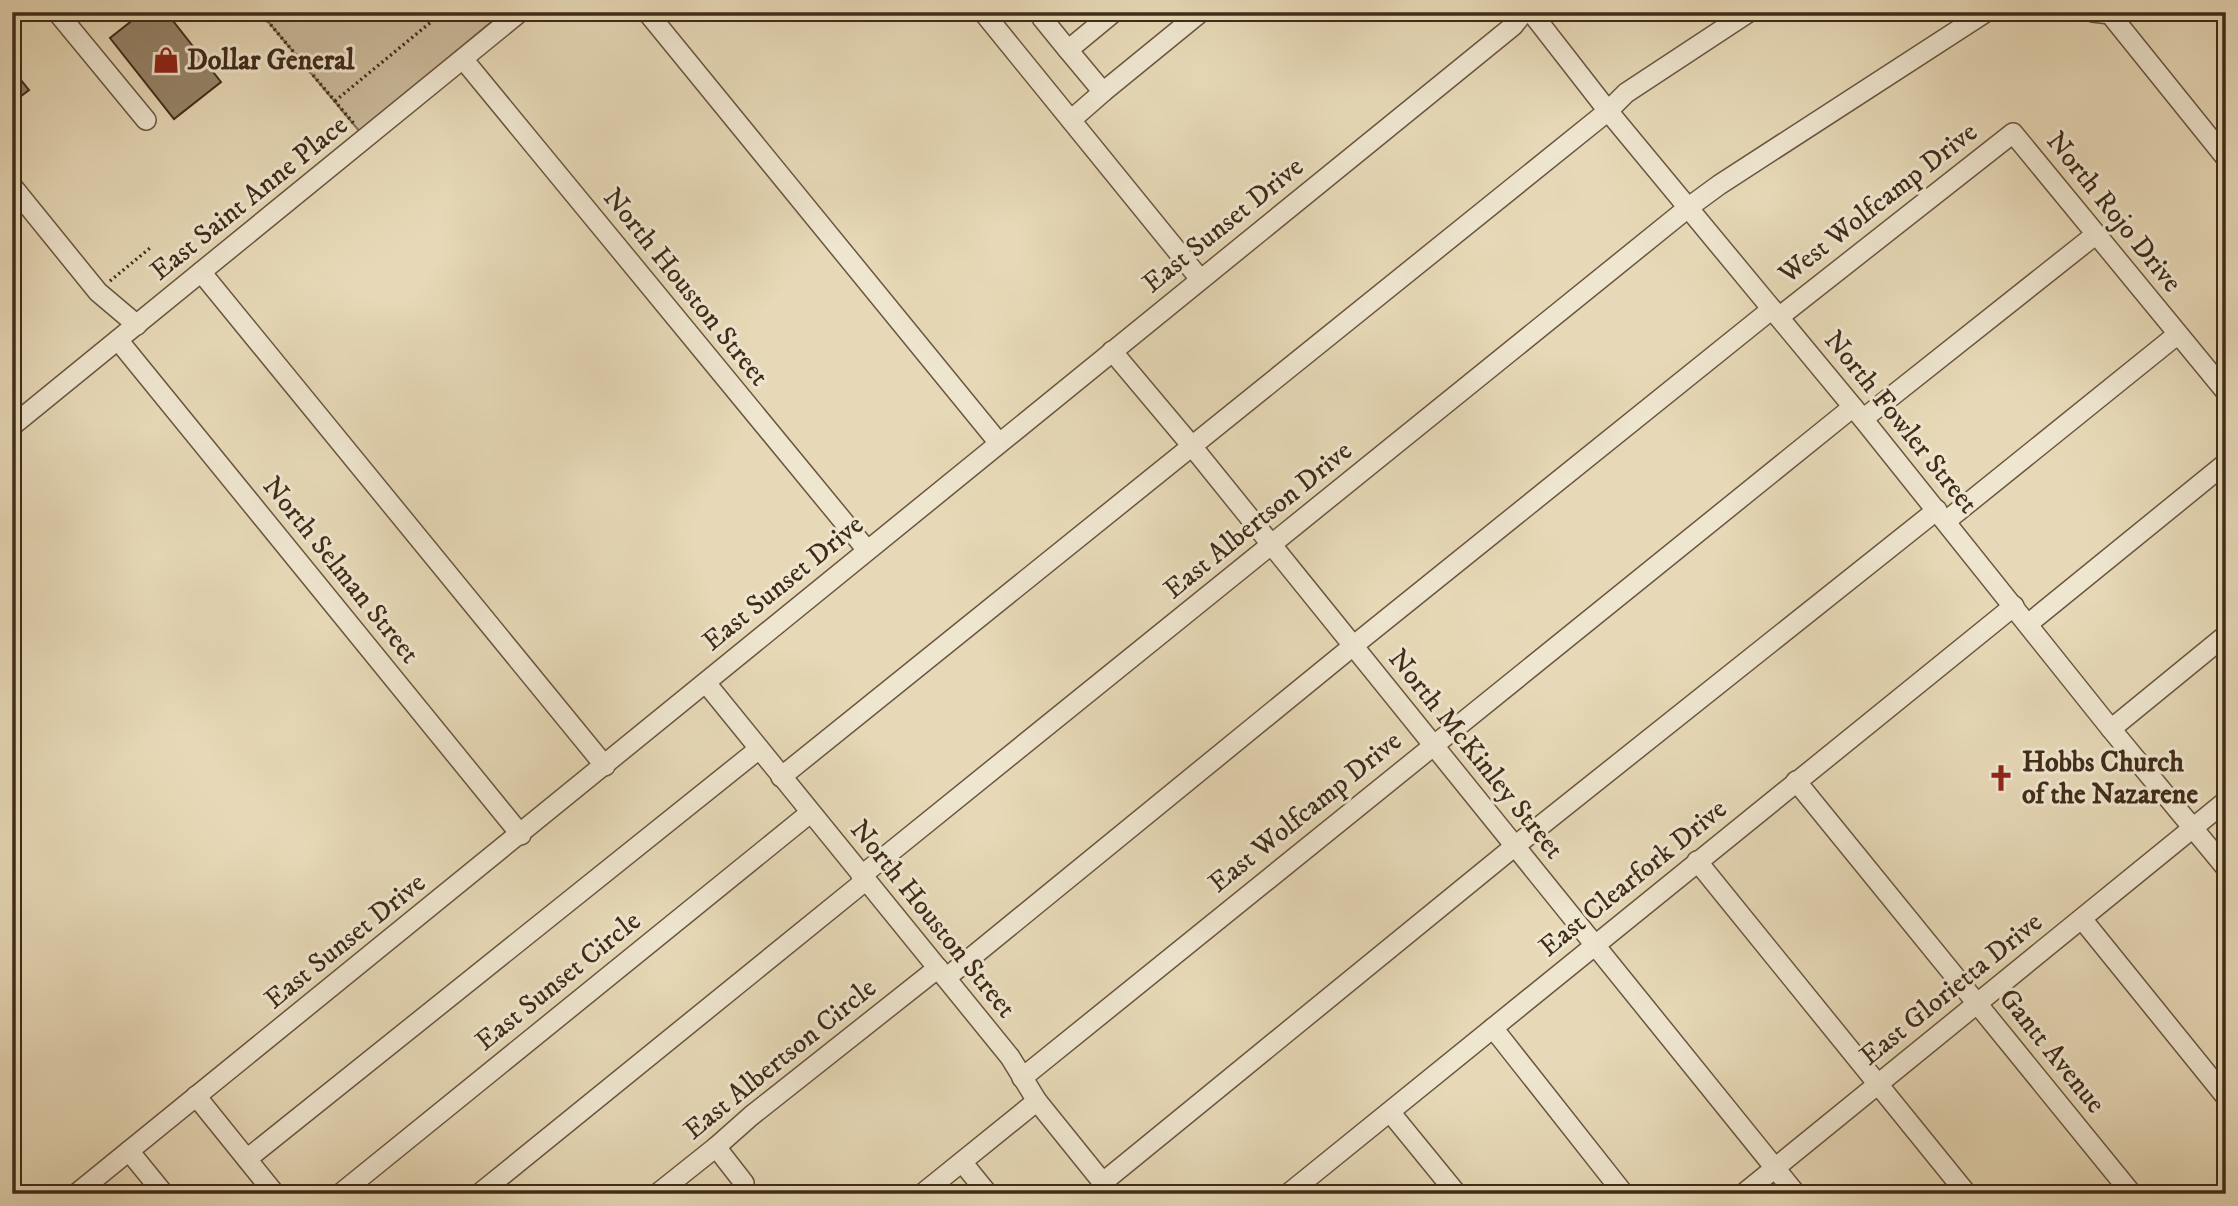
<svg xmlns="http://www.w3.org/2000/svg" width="2238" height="1206" font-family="'IM FELL DW Pica',serif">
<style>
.green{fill:#cbbb9c;stroke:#86735a;stroke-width:2}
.building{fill:#97856b;stroke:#402b19;stroke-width:2}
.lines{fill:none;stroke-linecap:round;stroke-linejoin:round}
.minor-casing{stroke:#6a5640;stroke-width:22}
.path{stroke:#402b19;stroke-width:3.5;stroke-dasharray:2 3.5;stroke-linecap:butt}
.minor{stroke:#efe6d0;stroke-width:19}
.labels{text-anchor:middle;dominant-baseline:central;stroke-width:6;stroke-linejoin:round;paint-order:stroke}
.poi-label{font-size:28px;font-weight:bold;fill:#402b19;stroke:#efe6d0;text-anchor:start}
.street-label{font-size:28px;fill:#402b19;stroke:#efe6d0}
</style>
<rect width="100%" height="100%" fill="#e7d9b7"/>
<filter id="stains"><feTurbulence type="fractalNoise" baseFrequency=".00286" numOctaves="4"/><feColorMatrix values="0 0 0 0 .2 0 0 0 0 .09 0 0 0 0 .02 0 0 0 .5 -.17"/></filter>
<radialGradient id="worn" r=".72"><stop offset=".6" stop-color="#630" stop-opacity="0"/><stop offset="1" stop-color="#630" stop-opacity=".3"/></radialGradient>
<!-- green -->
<polygon class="green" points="260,12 503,12 360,132"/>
<!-- building -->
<g class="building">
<polygon points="143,12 166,12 221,82 174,119 110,38"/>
<polygon points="12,69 29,90 12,103"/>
</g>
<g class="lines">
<defs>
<g id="minor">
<polyline points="57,12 146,120"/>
<polyline points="647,12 999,443"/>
<polyline points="983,12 1200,279"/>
<polyline points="1040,12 1042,18 1068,50"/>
<polyline points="1114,12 1068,50 1103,92 1201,12"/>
<polyline points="1531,12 1608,111 1863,419 2111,729 2226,868"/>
<polyline points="2093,12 2110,14 2226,158"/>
<polyline points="463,59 867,550"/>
<polyline points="1071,120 1103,92"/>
<polyline points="12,186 98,292 137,325"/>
<polyline points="201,272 605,766"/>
<polyline points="1779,317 2013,133 2226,392"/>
<polyline points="118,340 521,835"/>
<polyline points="1112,351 1191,445 1796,1194"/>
<polyline points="1863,419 2095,235"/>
<polyline points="12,426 520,12"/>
<polyline points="1946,521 2178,334"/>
<polyline points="2028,624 2226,463"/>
<polyline points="706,683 1010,1057 1037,1101 1112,1194"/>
<polyline points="2111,729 2226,635"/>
<polyline points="781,777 1608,111 1626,93 1749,12"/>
<polyline points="1796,781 2132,1194"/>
<polyline points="1697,861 1967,1194"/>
<polyline points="861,876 1689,207 1719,185 1986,12"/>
<polyline points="2082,919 2226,1097"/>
<polyline points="946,978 1353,646 1772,309"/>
<polyline points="1493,1028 1624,1194"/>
<polyline points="1022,1078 1853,407"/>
<polyline points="196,1096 275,1194"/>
<polyline points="1390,1112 1457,1194"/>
<polyline points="716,1147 744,1183"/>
<polyline points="129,1151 164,1194"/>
<polyline points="247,1159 759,749"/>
<polyline points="962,1162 988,1194"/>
<polyline points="1102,1183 1515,846 1937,510"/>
<path d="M76 1194C557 807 1033 414 1513 26L1524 12"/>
<polyline points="340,1194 810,813"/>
<polyline points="479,1194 865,881"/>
<polyline points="657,1194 716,1147 751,1116 938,968"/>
<polyline points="922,1194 1037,1101"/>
<polyline points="1288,1194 2014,606"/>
<polyline points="1743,1194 2226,801"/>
</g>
</defs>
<!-- minor casing -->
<use href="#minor" class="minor-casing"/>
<!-- path -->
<g class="path">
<polyline points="260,12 355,125"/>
<polyline points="335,101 443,12"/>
<polyline points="110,281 150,248"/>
</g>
<!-- minor -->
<use href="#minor" class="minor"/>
</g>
<!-- icons -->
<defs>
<symbol id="shop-bare" viewBox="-9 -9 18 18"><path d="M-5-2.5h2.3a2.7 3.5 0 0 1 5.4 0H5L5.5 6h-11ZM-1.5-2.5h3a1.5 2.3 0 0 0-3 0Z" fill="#8f2418" stroke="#efe6d0" stroke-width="2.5" paint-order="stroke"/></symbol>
<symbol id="church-bare" viewBox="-9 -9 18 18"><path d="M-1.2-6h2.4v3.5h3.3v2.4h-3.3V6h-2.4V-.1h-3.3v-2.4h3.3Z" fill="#8f2418" stroke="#efe6d0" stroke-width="2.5" paint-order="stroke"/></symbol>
</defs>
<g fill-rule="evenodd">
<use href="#shop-bare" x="147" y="41" width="38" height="38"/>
<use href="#church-bare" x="1982" y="759" width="38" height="38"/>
</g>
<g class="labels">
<!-- poi labels -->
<g class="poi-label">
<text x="187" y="60">Dollar General</text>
<text x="2022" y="762">Hobbs Church<tspan x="2022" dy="32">of the Nazarene</tspan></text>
</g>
<!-- street labels -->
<g class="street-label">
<text transform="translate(249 198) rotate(-39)">East Saint Anne Place</text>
<text transform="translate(1878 203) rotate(-38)">West Wolfcamp Drive</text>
<text transform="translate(2114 212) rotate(51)">North Rojo Drive</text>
<text transform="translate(1223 225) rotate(-39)">East Sunset Drive</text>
<text transform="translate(686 287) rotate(51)">North Houston Street</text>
<text transform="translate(1901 422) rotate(51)">North Fowler Street</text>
<text transform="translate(1258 520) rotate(-39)">East Albertson Drive</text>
<text transform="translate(341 570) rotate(51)">North Selman Street</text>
<text transform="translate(783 583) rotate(-39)">East Sunset Drive</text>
<text transform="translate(1476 754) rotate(51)">North McKinley Street</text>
<text transform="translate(1305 812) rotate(-39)">East Wolfcamp Drive</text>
<text transform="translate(1633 878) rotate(-39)">East Clearfork Drive</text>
<text transform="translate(933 919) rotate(51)">North Houston Street</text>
<text transform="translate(345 941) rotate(-39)">East Sunset Drive</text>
<text transform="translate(558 981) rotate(-39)">East Sunset Circle</text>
<text transform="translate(1951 989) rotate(-39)">East Glorietta Drive</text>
<text transform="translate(2052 1051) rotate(51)">Gantt Avenue</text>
<text transform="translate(780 1059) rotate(-39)">East Albertson Circle</text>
</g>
</g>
<!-- margin -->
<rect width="2238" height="1206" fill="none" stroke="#e7d9b7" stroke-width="42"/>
<rect x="14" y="14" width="2210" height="1178" fill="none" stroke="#402b19" stroke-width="3.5"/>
<rect x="21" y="21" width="2196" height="1164" fill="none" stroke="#402b19" stroke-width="2"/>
<rect width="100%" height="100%" filter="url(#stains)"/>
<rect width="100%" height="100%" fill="url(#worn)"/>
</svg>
